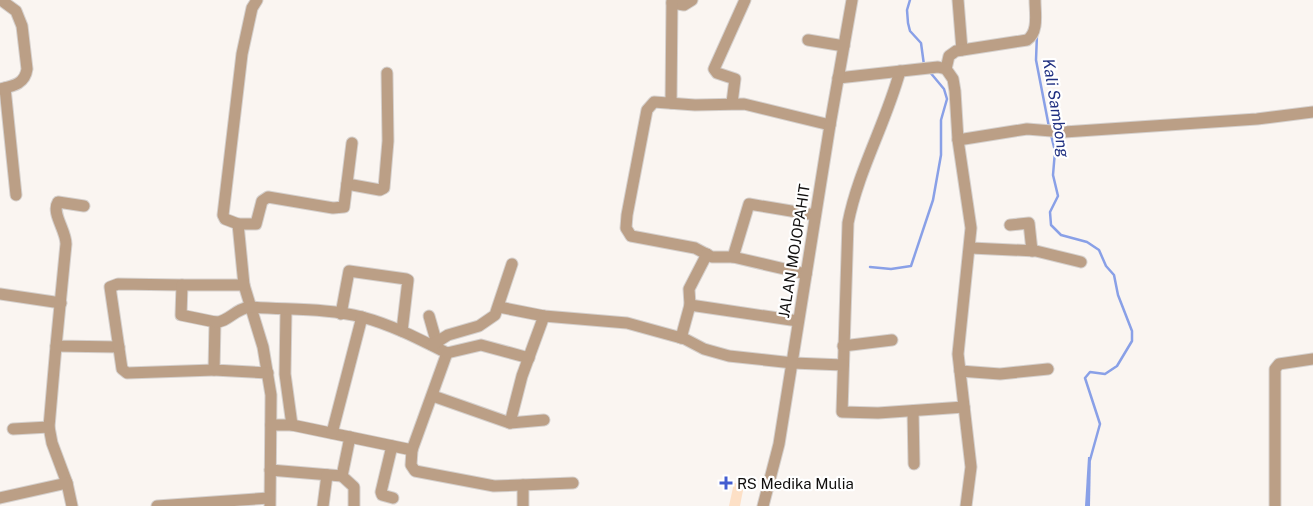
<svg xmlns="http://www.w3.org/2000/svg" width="1313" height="506" font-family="'Public Sans',sans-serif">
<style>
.green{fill:#fde0c6}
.water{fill:#89a0e7}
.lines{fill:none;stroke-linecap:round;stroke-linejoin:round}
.stream{stroke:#89a0e7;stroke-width:2.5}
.minor-casing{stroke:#d5d0cd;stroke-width:13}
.minor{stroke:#bb9f86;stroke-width:11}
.poi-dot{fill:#435dd0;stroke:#fff;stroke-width:2}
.labels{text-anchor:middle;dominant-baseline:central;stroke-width:4.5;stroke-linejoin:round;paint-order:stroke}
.street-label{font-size:15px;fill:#110f0e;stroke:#fff}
.poi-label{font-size:15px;fill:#110f0e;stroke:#fff;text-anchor:start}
.water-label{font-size:16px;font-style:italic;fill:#213181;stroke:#fff}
</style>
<rect width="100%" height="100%" fill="#faf5f1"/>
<!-- green -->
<polygon class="green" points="734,483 744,485 740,506 729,506"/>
<!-- water -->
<polygon class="water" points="1088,457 1091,457 1090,506 1085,506"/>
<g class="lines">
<!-- stream -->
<g class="stream">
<polyline points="910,0 907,10 908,23 910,31 921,43 924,65"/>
<polyline points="1037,34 1036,60 1049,127"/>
<polyline points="1051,135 1055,151 1053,175 1058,196 1050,212 1051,225 1061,235 1087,242 1099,250 1106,266 1114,275 1118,295 1132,331 1132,341 1117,366 1105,374 1090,372 1085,378 1100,424 1090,460"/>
<polyline points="870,267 891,269 911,266 933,200 941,155 941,120 947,99 944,89 929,71"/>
</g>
<defs>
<g id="minor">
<polyline points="257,0 252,8 242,54 223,215 225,219 238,224 244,285 263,347 271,395 270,506"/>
<polyline points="958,0 962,50"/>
<polyline points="672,3 684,5 692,0"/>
<polyline points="808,40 844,46"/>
<path d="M946 69 949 56 956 51 1027 40C1039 32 1035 13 1035 0"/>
<path d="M900 71C886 123 858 171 848 223L842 412 878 413 964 407"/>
<polyline points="838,78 938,67 946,69 953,79 955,91 958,140 971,228 958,354 971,467 966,506"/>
<polyline points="5,88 16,195"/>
<path d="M0 89C13 86 25 84 27 69L22 26 16 11 1 0"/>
<polyline points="671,103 672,0"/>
<polyline points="732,103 735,79 717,73 714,69 745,0"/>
<polyline points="958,140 1027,129 1064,132 1257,119 1313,112"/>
<polyline points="347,184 380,190 384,188 388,141 387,73"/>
<path d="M84 206 58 202C51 213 66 230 66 244L56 346 119 347"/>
<polyline points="238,224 256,224 262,201 268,197 333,208 344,207 352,143"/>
<polyline points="1010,225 1029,223 1032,251"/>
<polyline points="971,248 1036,251 1081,262"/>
<polyline points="733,257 749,204 815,215"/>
<polyline points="806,274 733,257 712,257 695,248 631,236 626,228 627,215 647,110 654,102 695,105 744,104 830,125"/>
<polyline points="182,285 118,284 110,287 122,369 127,373 214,370"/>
<polyline points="244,285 182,285 181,315 215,322 214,370 268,373"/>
<polyline points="0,294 61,303"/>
<polyline points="690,305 689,289 707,254"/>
<polyline points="499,307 544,316 627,323 685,339 704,349 729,356 793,363 843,365"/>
<polyline points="286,310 285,374 292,425"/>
<polyline points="341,314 349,271 406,279 408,280 402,331"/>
<polyline points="429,316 435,337 439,341"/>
<path d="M215 322C228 323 235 308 251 307 287 310 327 308 362 317 392 325 419 339 447 353L412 450 292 425H271"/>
<polyline points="681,338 690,305 798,321"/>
<polyline points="432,345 448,335 479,326 495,315 512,264"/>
<polyline points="56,346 49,427 52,443 67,483"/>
<polyline points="843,346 892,340"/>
<polyline points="447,353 481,345 529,358"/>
<polyline points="960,371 1000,374 1048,369"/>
<polyline points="433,396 510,423 522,376 544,316"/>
<polyline points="913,411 914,464"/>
<polyline points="510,423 544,420"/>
<polyline points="13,429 49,427"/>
<polyline points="332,433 362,317"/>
<polyline points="350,437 342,476 354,487 354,506"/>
<polyline points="392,446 381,492 382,495 393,498"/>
<polyline points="412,450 411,465 415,471 494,486 573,483"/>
<polyline points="270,470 342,476"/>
<polyline points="0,498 67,483 72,506"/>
<polyline points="157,506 269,498"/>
<polyline points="323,506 327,475"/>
<polyline points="523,506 523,485"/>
<polyline points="763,506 779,444 830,125 852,0"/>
<polyline points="1275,506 1275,369 1279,364 1313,359"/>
</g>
</defs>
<!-- minor casing -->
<use href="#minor" class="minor-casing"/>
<!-- minor -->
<use href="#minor" class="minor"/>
</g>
<!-- markers -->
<path class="poi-dot" d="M723.5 475.5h5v5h5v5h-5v5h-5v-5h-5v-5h5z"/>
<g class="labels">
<!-- street labels -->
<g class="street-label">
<text transform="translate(794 251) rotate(-81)">JALAN MOJOPAHIT</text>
</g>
<!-- poi labels -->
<g class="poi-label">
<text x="737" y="483">RS Medika Mulia</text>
</g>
<!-- water labels -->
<g class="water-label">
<text transform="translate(1056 108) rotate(81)">Kali Sambong</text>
</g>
</g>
</svg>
